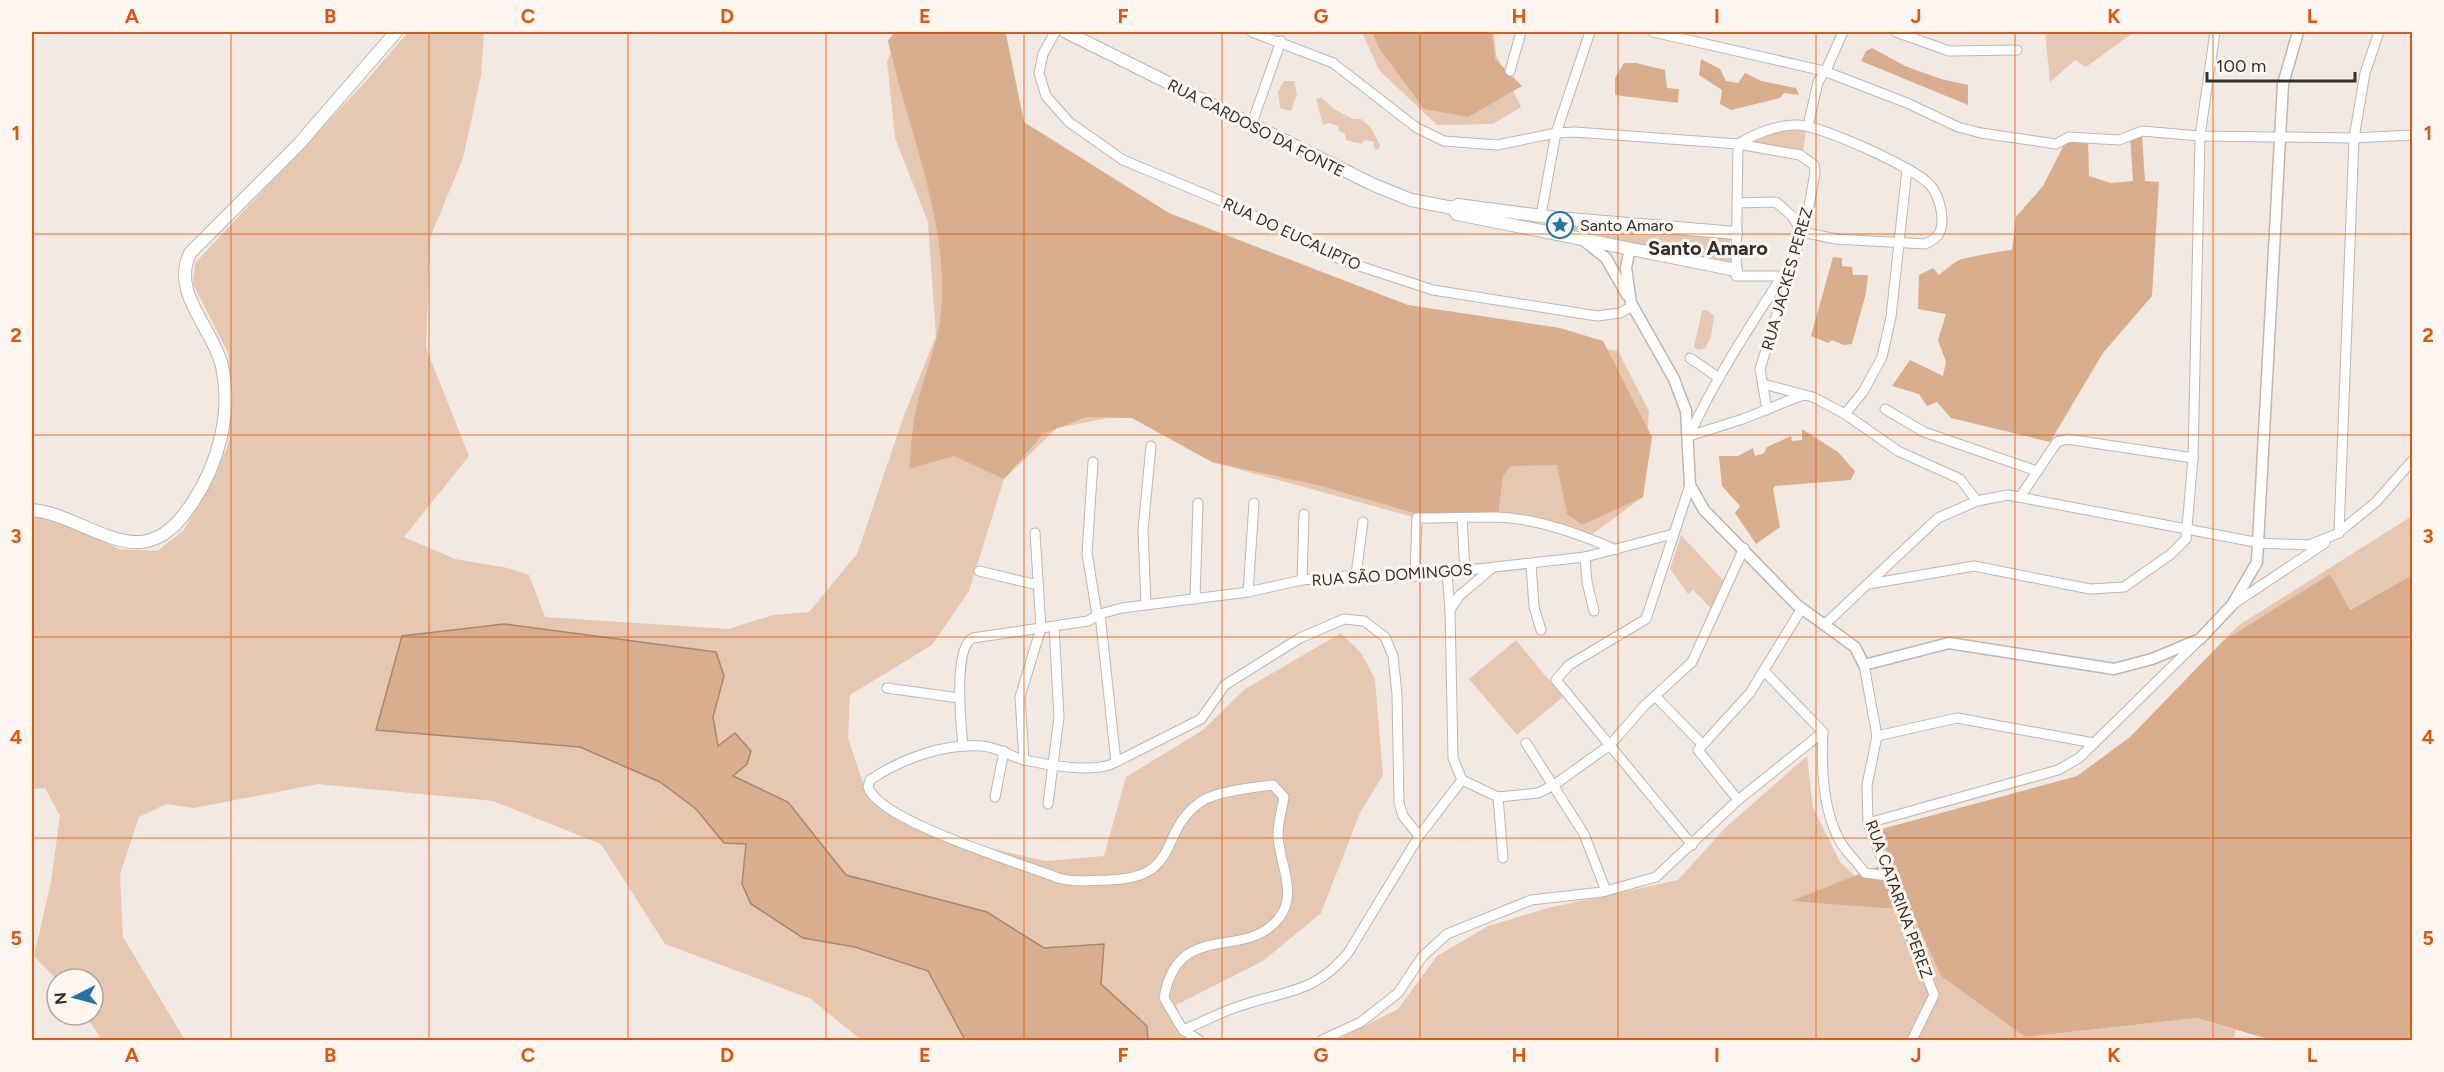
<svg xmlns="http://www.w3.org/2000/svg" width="2444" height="1072" font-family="Figtree,sans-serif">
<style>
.green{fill:#e6c8b2}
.forest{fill:#d9ae8e}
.water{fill:#d8ae8e;stroke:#a68871;stroke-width:1.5}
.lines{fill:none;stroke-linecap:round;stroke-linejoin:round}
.minor-casing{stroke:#beb6af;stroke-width:11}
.tertiary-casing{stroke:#beb6af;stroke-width:13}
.secondary-casing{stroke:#beb6af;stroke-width:14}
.minor{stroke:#fff;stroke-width:9}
.tertiary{stroke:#fff;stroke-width:10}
.secondary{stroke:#fff;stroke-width:12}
.grid{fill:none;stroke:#df570e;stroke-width:1.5;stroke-opacity:0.55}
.labels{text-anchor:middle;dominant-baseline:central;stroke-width:6;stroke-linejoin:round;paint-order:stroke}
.street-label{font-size:16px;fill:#322f2c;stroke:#fef7f1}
.poi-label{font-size:16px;fill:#322f2c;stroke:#fef7f1;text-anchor:start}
.quarter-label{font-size:20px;font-weight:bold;fill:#322f2c;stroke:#fef7f1}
.neatline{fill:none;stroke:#df570e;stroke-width:2}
.grid-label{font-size:20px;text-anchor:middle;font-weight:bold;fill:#df570e}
</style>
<rect width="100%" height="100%" fill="#f2e9e3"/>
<!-- green -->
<g class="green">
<polygon points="408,32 484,32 481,76 463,158 430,238 426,348 469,456 404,537 455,559 508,568 529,575 545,617 728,629 773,615 809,612 857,554 903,418 936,336 928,222 895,138 887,61 901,32 993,67 1039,161 1423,316 1618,351 1649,411 1643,497 1587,538 1526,522 1417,518 1212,462 1132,418 1108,418 1057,428 1004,479 969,591 932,645 850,695 848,738 866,792 942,837 1045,861 1104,856 1126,777 1203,730 1245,689 1341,633 1361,653 1375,679 1383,775 1360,813 1321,913 1263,961 1176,1005 1188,1040 861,1040 811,999 665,944 601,844 493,801 318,784 194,808 166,804 139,817 120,875 123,937 185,1040 102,1040 85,1015 93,1015 93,979 57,980 34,956 51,882 60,816 45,788 32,789 32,515 78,529 119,549 157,551 184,530 216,472 228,445 232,405 228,353 193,284 195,263 367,80"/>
<polygon points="1362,32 1494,32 1496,55 1521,107 1493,124 1437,125 1379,70"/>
<polygon points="2045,32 2134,32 2086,67 2075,60 2050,82"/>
<polygon points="1284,81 1294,81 1297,94 1291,111 1280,108 1278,92"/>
<polygon points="1321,97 1334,109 1353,119 1361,119 1371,128 1380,145 1378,150 1374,148 1374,142 1365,140 1361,144 1346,140 1345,134 1339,131 1338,126 1329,123 1323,125 1316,99"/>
<polygon points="1790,129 1806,131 1803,151 1747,143 1765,135"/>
<polygon points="1554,223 1730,238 1732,260 1729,264 1554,227"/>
<polygon points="1707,310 1714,316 1711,337 1705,348 1698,350 1694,347 1702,311"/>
<polygon points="2412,516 2412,575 2349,610 2330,574 2223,641 2239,625"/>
<polygon points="1681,535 1731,589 1713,610 1693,590 1688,594 1670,569"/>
<polygon points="1516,640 1563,697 1517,735 1469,679"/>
<polygon points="1807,756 1813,808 1840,862 1878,897 1885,908 1911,910 1941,976 2025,1037 2197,1018 2236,1030 2233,1040 1337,1040 1398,1009 1437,956 1488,926 1548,908 1678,880 1726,827"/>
</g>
<!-- forest -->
<g class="forest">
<path d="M894 32H1001L1006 34 1024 122 1169 213 1408 305 1560 328 1603 341 1652 437 1643 497 1582 525 1567 514 1557 465 1510 466 1503 476 1498 517 1431 518 1321 486 1212 462 1132 418 1086 417 1043 434 1004 479 954 456 909 469C911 450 912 430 916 410 922 378 938 346 941 313 949 220 908 130 888 41Z"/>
<polygon points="1372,32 1492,32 1495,59 1522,86 1468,117 1424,109 1379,48"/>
<polygon points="1872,48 1905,66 1941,79 1968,85 1968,105 1861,61 1866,51"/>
<polygon points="1701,59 1720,69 1726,81 1738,83 1745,73 1761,81 1796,88 1799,95 1784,93 1780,98 1731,110 1720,104 1722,90 1699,75"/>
<polygon points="1624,63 1636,63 1665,70 1667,88 1679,89 1678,103 1615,95 1615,78"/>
<path d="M2130 136H2142L2145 181 2159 182 2152 296 2103 353 2050 442 1951 418 1937 402 1927 406 1919 394 1892 386 1910 360 1943 376 1946 362 1938 340 1946 314 1918 309 1919 275 1933 268 1939 275C1945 270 1952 264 1959 260 1963 258 2006 250 2012 250L2016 217 2043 186 2068 137 2088 139 2089 176 2111 183 2133 181Z"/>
<polygon points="1833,257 1842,258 1842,266 1852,267 1853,275 1868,275 1866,293 1852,344 1844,345 1832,340 1828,343 1811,336"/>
<polygon points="1802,429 1838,452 1855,471 1851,480 1775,486 1773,489 1780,527 1756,544 1735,513 1740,506 1722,486 1719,456 1738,456 1753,448 1755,456 1764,453 1767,447 1791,436 1792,441 1802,440"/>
<polygon points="2330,574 2350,610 2412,575 2412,1040 2271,1040 2197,1018 2025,1037 1941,976 1911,910 1791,901 1890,862 1878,830 2077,776 2130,737 2223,641"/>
</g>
<!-- water -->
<polygon class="water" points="504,624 716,652 724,676 713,717 718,746 735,733 751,751 747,764 733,776 788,802 846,875 987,912 1044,948 1104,944 1101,984 1147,1026 1148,1040 965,1040 928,971 855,947 803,938 751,904 742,884 746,844 724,843 696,809 660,782 580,747 376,730 402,636"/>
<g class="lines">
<defs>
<g id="minor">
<polyline points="1055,32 1043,54 1039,73 1046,96 1069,122 1123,160 1245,211 1344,261 1433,290 1597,316 1620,313 1633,306"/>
<polyline points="1252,32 1333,63 1417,128 1444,141 1497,145 1556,133 1575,132 1738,144 1736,276 1789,276"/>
<polyline points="1653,32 1824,71 1907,103 1958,127 1981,133 2056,144 2069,137 2119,140 2142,131 2200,136 2354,138 2412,135"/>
<polyline points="1896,32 1949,51 2017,50"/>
<polyline points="1510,71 1521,32"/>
<polyline points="1251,126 1281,41"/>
<polyline points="1808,126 1818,82 1827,68 1843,32"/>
<polyline points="1738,144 1800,155 1814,165 1815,173 1807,217 1760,369 1767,410"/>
<path d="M1737 203 1776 202 1792 216 1802 232 1836 239 1925 244C1937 239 1942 233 1942 220 1942 209 1938 195 1931 186 1916 168 1822 126 1798 125 1779 124 1754 134 1738 144"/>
<polyline points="1541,215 1556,133 1590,32"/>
<polyline points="1690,358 1719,378"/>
<polyline points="1763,384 1805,395"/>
<polyline points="1885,409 1924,432 2037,471"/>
<polyline points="1845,414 1863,392 1882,357 1891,317 1907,169"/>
<polyline points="1689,436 1743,419 1795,398 1805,395 1813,397 1845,414 1898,451 1960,479 1977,501"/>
<path d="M1689 436C1715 379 1749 328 1782 276"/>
<polyline points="1093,462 1087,553 1097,615"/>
<polyline points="1690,485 1646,619 1569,665 1556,680 1692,845"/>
<polyline points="2020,497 2057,442 2067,439 2193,458"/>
<polyline points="1462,518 1465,571"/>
<polyline points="2338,533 2376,502 2412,461"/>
<polyline points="1585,557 1587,582 1594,611"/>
<polyline points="1531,564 1534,607 1541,630"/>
<polyline points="979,571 1038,585"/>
<polyline points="1447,573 1450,610 1453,758 1462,780 1498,797 1538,793 1554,785 1610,745 1645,705 1692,662 1744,548"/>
<polyline points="1356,575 1363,522"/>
<path d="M1415 576 1417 518C1443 518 1470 517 1496 517 1536 518 1580 534 1616 550"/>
<polyline points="1302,580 1304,514"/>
<polyline points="1869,584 1974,566 2090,589 2124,587 2171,554 2186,539 2193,458 2200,136 2215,32"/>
<polyline points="1248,592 1254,503"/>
<polyline points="1195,599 1198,503"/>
<polyline points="1146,604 1143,530 1151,446"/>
<polyline points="2232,605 2325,543"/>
<polyline points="1450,610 1459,596 1491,569"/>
<path d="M1100 614 1116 762C1096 774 1047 765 1025 760 1010 757 998 747 982 746 944 743 901 759 870 780L868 787C880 822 1021 863 1058 878 1075 883 1090 880 1108 880 1184 878 1156 832 1202 801 1217 791 1255 787 1273 785L1284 797C1282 809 1278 822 1278 834 1278 861 1299 893 1279 918 1245 962 1178 918 1164 998L1183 1030 1199 1040"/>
<polyline points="1825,624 1938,518 1977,501 2008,495 2260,543 2309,545 2339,533 2354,138 2365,73 2379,32"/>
<polyline points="1864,665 1877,736 1867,785 1868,823 1934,995 1912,1040"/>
<polyline points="1764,671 1823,732"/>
<polyline points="887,688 959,698"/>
<polyline points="1656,697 1702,744"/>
<polyline points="1877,736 1957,718 2094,743"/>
<polyline points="1526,743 1584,834 1606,891"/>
<path d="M963 746C961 725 953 647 973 638L1088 621 1100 614 1122 608 1248 592 1302 580 1356 575 1415 576 1585 557 1673 534"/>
<polyline points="1024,760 1020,697 1041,628 1035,533"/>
<polyline points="1116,762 1201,719 1225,685 1300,638 1344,619 1364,621 1385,637 1393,656 1397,694 1399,803 1403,816 1419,836"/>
<polyline points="995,797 1004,751"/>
<polyline points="1498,797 1503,858"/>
<polyline points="1738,800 1698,750 1750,693 1802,608"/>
<polyline points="1048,804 1059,717 1054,627"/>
<polyline points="1868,823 2058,770 2079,758 2198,641"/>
<path d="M1183 1030C1203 1022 1222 1011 1243 1005 1288 990 1315 993 1348 953L1419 836 1462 780"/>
<path d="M1322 1040 1361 1022 1398 993 1422 957 1447 934 1531 900 1602 892 1656 877 1738 800 1823 732C1821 767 1823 812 1841 843 1848 854 1858 863 1865 873L1888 876"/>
</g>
<g id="tertiary">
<polyline points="1583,240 1606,258 1627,295"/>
<polyline points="1636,249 1629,253 1626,268 1631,303 1674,379 1686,411 1690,485 1704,510 1797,605 1855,647 1864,665 1949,643 2114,669 2152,659 2200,639 2232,605 2257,562 2283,84 2298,32"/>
</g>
<g id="secondary">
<polyline points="1066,32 1374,185 1411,200 1453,208"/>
<polyline points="1736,270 1457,214 1453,208 1458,205 1557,218 1736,233"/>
<path d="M32 510C69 513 105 544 141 542 165 540 181 520 193 502 219 462 232 413 222 366 213 328 169 291 191 252L298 145 396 32"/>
</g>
</defs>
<!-- minor casing -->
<use href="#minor" class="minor-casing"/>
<!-- tertiary casing -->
<use href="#tertiary" class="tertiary-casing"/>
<!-- secondary casing -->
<use href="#secondary" class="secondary-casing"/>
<!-- minor -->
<use href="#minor" class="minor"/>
<!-- tertiary -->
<use href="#tertiary" class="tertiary"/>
<!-- secondary -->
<use href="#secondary" class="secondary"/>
</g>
<!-- grid -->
<path class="grid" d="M231 32V1040M429 32V1040M628 32V1040M826 32V1040M1024 32V1040M1222 32V1040M1420 32V1040M1618 32V1040M1816 32V1040M2015 32V1040M2213 32V1040M32 234H2412M32 435H2412M32 637H2412M32 838H2412"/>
<!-- icons -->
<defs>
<symbol id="sight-ring" viewBox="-11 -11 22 22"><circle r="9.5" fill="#fef7f1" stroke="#2276a6" stroke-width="1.5"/><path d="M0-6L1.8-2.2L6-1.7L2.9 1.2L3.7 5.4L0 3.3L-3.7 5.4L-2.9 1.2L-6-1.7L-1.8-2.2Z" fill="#2276a6"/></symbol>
</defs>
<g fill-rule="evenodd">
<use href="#sight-ring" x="1545" y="210" width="30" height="30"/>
</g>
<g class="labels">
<!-- street labels -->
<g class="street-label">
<text transform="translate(1256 128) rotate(27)">RUA CARDOSO DA FONTE</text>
<text transform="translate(1292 234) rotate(25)">RUA DO EUCALIPTO</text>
<text transform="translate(1787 279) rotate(-74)">RUA JACKES PEREZ</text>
<text transform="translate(1392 575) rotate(-4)">RUA SÃO DOMINGOS</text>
<text transform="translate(1899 899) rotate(70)">RUA CATARINA PEREZ</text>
</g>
<!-- poi labels -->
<g class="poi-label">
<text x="1580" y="225">Santo Amaro</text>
</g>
<!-- quarter labels -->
<g class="quarter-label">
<text x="1708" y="248">Santo Amaro</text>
</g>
</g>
<!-- border -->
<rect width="2444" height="1072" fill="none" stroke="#fef7f1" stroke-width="66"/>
<!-- north arrow -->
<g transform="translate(75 997) rotate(264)"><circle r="28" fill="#fef7f1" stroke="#aca7a2" stroke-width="1.5"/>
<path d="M0-4.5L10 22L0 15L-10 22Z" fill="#2276a6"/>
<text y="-9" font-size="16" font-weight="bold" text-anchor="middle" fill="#322f2c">N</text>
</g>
<!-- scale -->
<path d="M2207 72v9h148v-9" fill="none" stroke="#322f2c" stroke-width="3"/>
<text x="2216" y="72" font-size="18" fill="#322f2c" stroke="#fef7f1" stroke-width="4.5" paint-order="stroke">100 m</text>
<rect x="33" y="33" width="2378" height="1006" class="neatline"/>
<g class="grid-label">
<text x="132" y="23">A</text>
<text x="330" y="23">B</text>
<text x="528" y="23">C</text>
<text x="727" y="23">D</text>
<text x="925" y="23">E</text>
<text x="1123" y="23">F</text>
<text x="1321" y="23">G</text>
<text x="1519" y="23">H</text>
<text x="1717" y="23">I</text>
<text x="1916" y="23">J</text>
<text x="2114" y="23">K</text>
<text x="2312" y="23">L</text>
<text x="16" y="140">1</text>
<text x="2428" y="140">1</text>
<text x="16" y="342">2</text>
<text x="2428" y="342">2</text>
<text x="16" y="543">3</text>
<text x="2428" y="543">3</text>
<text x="16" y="744">4</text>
<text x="2428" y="744">4</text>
<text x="16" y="945">5</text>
<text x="2428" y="945">5</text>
<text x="132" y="1062">A</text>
<text x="330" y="1062">B</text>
<text x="528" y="1062">C</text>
<text x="727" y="1062">D</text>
<text x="925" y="1062">E</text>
<text x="1123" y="1062">F</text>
<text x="1321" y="1062">G</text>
<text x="1519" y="1062">H</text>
<text x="1717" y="1062">I</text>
<text x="1916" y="1062">J</text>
<text x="2114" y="1062">K</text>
<text x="2312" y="1062">L</text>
</g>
</svg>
